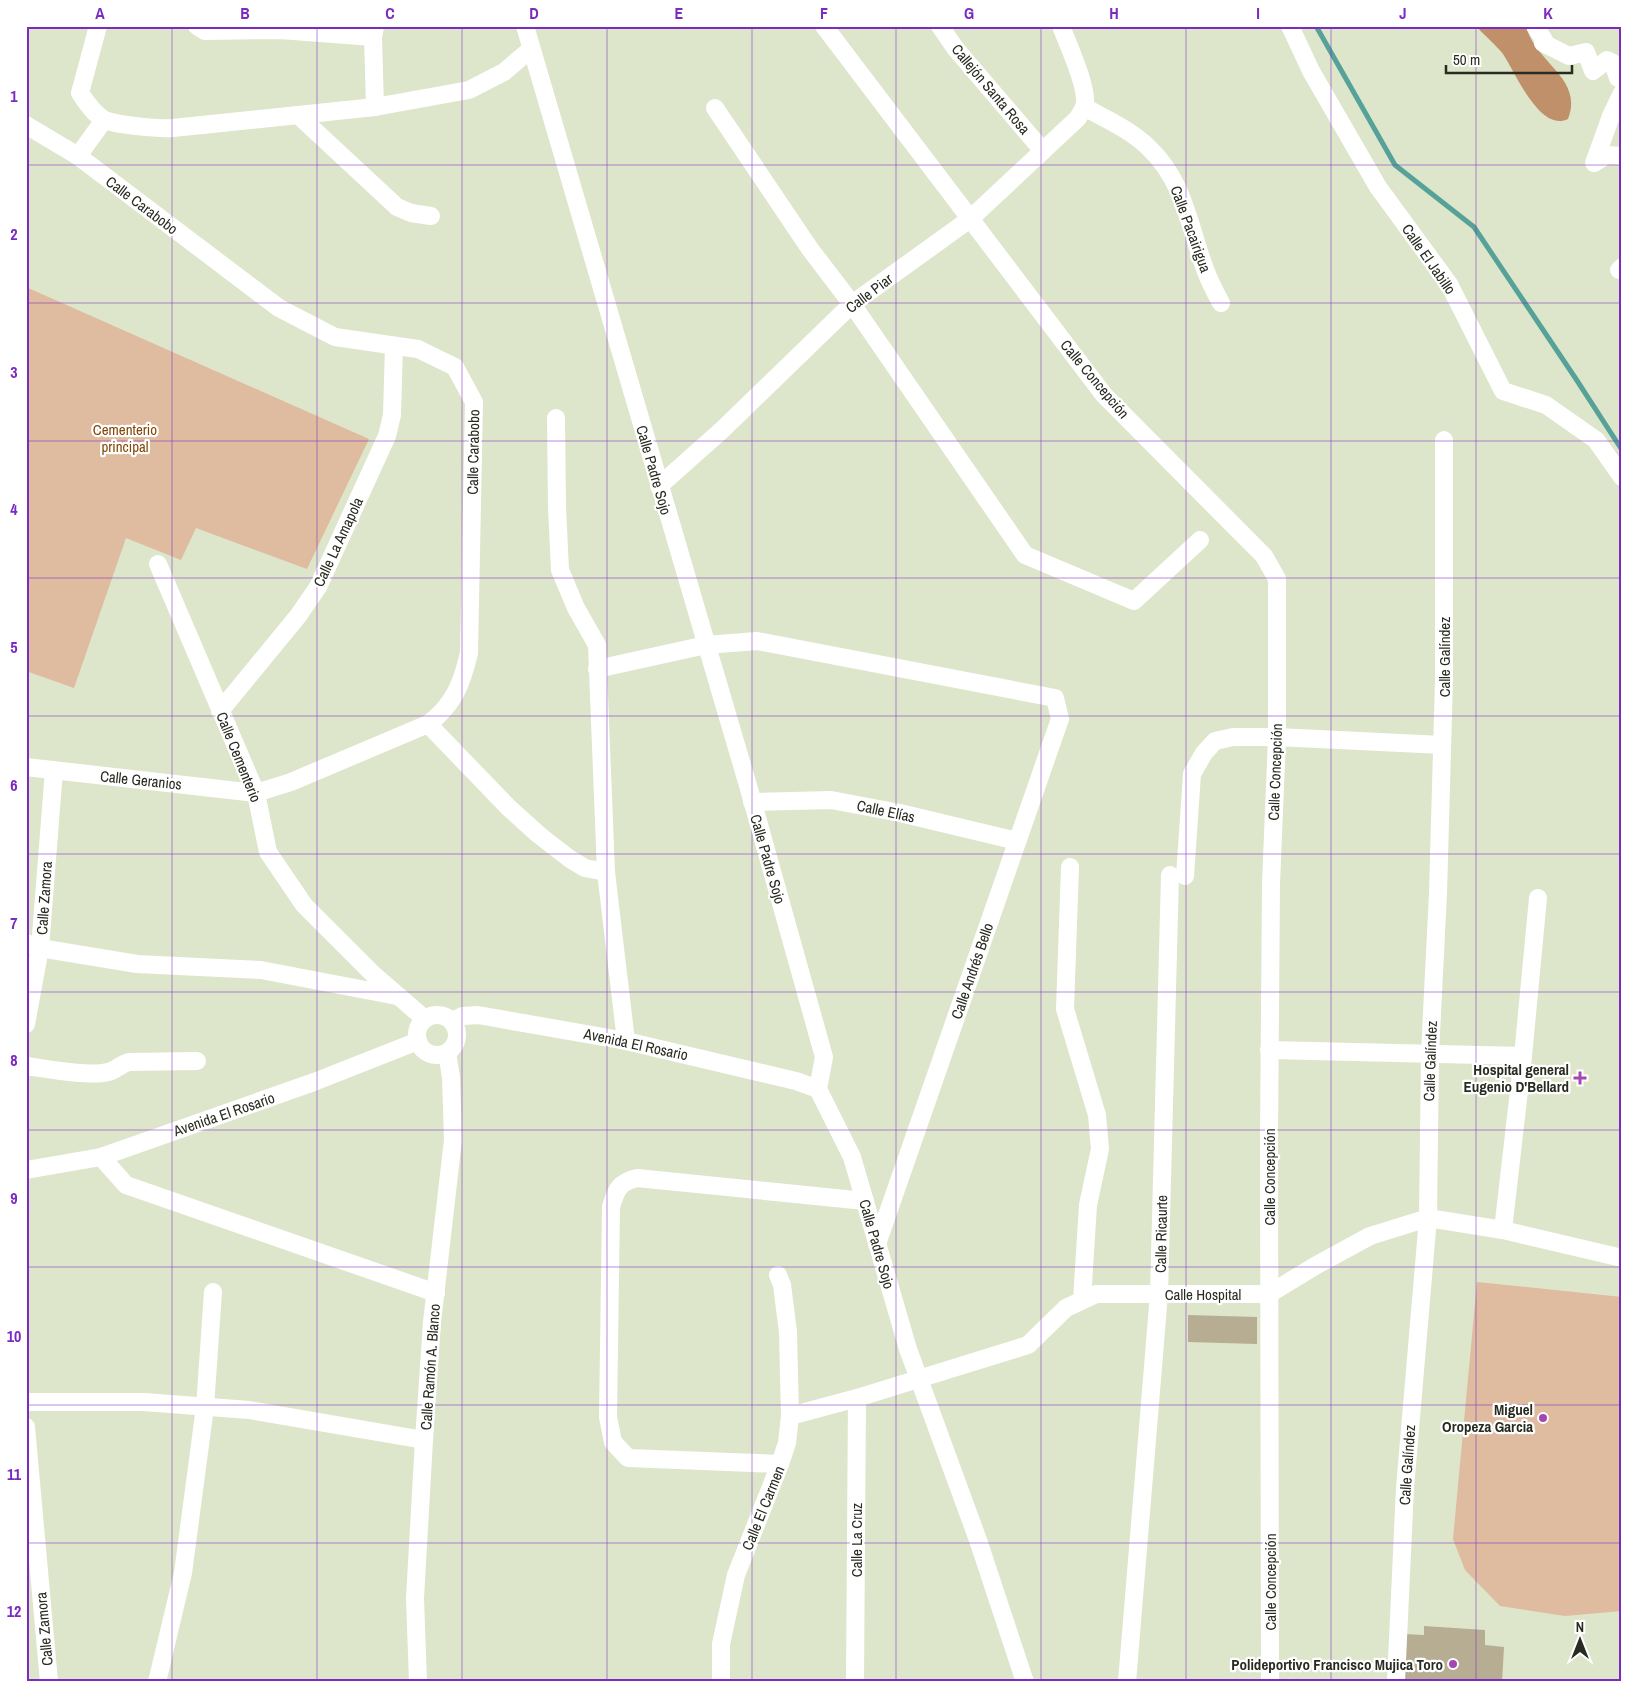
<svg xmlns="http://www.w3.org/2000/svg" width="1648" height="1708" font-family="'Archivo Narrow',sans-serif">
<style>
.green{fill:#dfbba0}
.forest{fill:#c0906b}
.lines{fill:none;stroke-linecap:round;stroke-linejoin:round}
.stream{stroke:#56a299;stroke-width:5}
.building{fill:#b7ad93}
.minor{stroke:#fff;stroke-width:18}
.grid{fill:none;stroke:#7b2cbf;stroke-width:1;stroke-opacity:0.55}
.poi-dot{fill:#a447b0;stroke:#fff;stroke-width:2}
.labels{text-anchor:middle;dominant-baseline:central;stroke-width:4.5;stroke-linejoin:round;paint-order:stroke}
.street-label{font-size:15px;fill:#282b20;stroke:#fff}
.park-label{font-size:15px;fill:#824605;stroke:#fff}
.poi-label{font-size:15px;font-weight:bold;fill:#282b20;stroke:#fff;text-anchor:end}
.neatline{fill:none;stroke:#7b2cbf;stroke-width:2}
.grid-label{font-size:16px;text-anchor:middle;font-weight:bold;fill:#7b2cbf}
</style>
<rect width="100%" height="100%" fill="#dde6ca"/>
<!-- green -->
<g class="green">
<polygon points="26,287 369,439 307,569 196,528 181,560 126,538 74,688 26,671"/>
<polygon points="1477,1282 1622,1297 1622,1611 1565,1616 1500,1606 1465,1570 1453,1539"/>
</g>
<!-- forest -->
<path class="forest" d="M1476 26H1526C1535 63 1584 78 1568 119 1540 133 1515 72 1503 54 1497 46 1483 34 1476 26Z"/>
<g class="lines">
<!-- stream -->
<polyline class="stream" points="1316,26 1395,165 1474,227 1576,379 1622,450"/>
</g>
<!-- building -->
<g class="building">
<polygon points="1188,1315 1257,1317 1257,1344 1188,1342"/>
<polygon points="1424,1626 1485,1630 1485,1645 1504,1647 1502,1682 1402,1682 1404,1634 1424,1635"/>
</g>
<g class="lines">
<!-- minor -->
<g class="minor">
<path d="M98 26 80 93C86 102 93 113 103 119 113 125 160 129 173 128L375 107 469 90 504 72 531 49"/>
<polyline points="197,26 205,31 280,30 373,37"/>
<polyline points="525,26 749,789 824,1057 818,1089 852,1157 908,1349 978,1540 1025,1682"/>
<polyline points="824,26 1104,395 1264,556 1277,579 1277,737 1271,884 1269,1138 1270,1682"/>
<polyline points="940,26 955,48 1043,151"/>
<polyline points="1290,26 1311,71 1378,187 1449,284 1503,391 1546,405 1596,440 1622,477"/>
<polyline points="1535,26 1544,40 1543,43 1569,56 1586,52 1593,71 1607,60 1613,63 1618,78 1622,79"/>
<polyline points="375,27 373,37 375,107"/>
<polyline points="1622,93 1611,116 1594,163 1607,155 1622,156"/>
<path d="M1084 107C1106 119 1131 130 1149 148 1184 181 1189 226 1205 269 1209 280 1215 292 1221 303"/>
<polyline points="715,108 810,249 852,304 1025,555 1134,601 1200,540"/>
<polyline points="298,115 397,207 411,213 431,216"/>
<path d="M26 125 78 156 279 308 335 337 418 349 455 367 474 402 469 653C462 683 454 705 428 724L291 782 256 793 26 767"/>
<polyline points="78,156 104,120"/>
<polyline points="1619,270 1622,267"/>
<polyline points="556,418 557,507 560,570 576,608 597,645 606,872 626,1041"/>
<path d="M659 486 722 430 852 304 970 219 1078 118C1080 114 1084 109 1085 104 1087 85 1068 45 1061 26"/>
<polyline points="158,564 256,793 268,852 304,905 374,975 425,1019"/>
<polyline points="597,669 706,645 757,641 1055,698 1060,719 877,1244"/>
<polyline points="220,711 298,616 318,587 387,436 392,415 394,346"/>
<polyline points="428,724 508,807 539,835 570,859 585,868 606,872"/>
<polyline points="752,802 831,800 900,813 1017,841"/>
<polyline points="1070,867 1065,1009 1097,1115 1100,1149 1088,1205 1082,1300"/>
<polyline points="1185,876 1192,774 1204,753 1215,741 1233,737 1277,737 1442,745"/>
<polyline points="26,943 40,948 137,964 261,970 397,996"/>
<circle cx="437" cy="1035" r="20"/>
<polyline points="452,1021 463,1016 478,1015 626,1041 796,1081 818,1089"/>
<polyline points="26,1024 40,948 54,770"/>
<polyline points="1269,1050 1523,1056"/>
<path d="M26 1066C48 1069 89 1077 108 1072 115 1071 121 1064 129 1062L197 1061"/>
<polyline points="101,1157 126,1185 436,1293"/>
<polyline points="26,1170 101,1157 314,1082 418,1041"/>
<polyline points="1503,1230 1523,1056 1538,898"/>
<polyline points="26,1402 144,1402 249,1410 424,1440"/>
<polyline points="790,1416 857,1398 1028,1345 1066,1308 1096,1294 1269,1294 1315,1266 1370,1236 1428,1218 1503,1230 1622,1258"/>
<polyline points="26,1427 49,1682"/>
<path d="M780 1464 628 1458 613 1442 608 1417 611 1207C616 1190 619 1182 637 1178L865 1201"/>
<polyline points="157,1682 183,1573 205,1407 213,1292"/>
<polyline points="418,1682 415,1598 424,1440 432,1322 453,1140 451,1077 447,1053"/>
<polyline points="721,1682 721,1644 736,1575 780,1464 787,1443 790,1416 788,1332 782,1285 778,1275"/>
<polyline points="855,1682 857,1398"/>
<polyline points="1127,1682 1159,1294 1170,875"/>
<polyline points="1396,1682 1405,1488 1428,1218 1430,1053 1438,893 1444,680 1444,440"/>
</g>
</g>
<!-- grid -->
<path class="grid" d="M172 26V1682M317 26V1682M462 26V1682M607 26V1682M752 26V1682M896 26V1682M1041 26V1682M1186 26V1682M1331 26V1682M1476 26V1682M26 165H1622M26 303H1622M26 441H1622M26 578H1622M26 716H1622M26 854H1622M26 992H1622M26 1130H1622M26 1267H1622M26 1405H1622M26 1543H1622"/>
<!-- markers -->
<g class="poi-dot">
<path d="M1577.5 1070.5h5v5h5v5h-5v5h-5v-5h-5v-5h5z"/>
<circle cx="1543" cy="1418" r="5"/>
<circle cx="1453" cy="1664" r="5"/>
</g>
<g class="labels">
<!-- street labels -->
<g class="street-label">
<text transform="translate(991 89) rotate(50)">Callejón Santa Rosa</text>
<text transform="translate(142 205) rotate(37)">Calle Carabobo</text>
<text transform="translate(1191 229) rotate(70)">Calle Pacairigua</text>
<text transform="translate(1429 259) rotate(55)">Calle El Jabillo</text>
<text transform="translate(869 293) rotate(-37)">Calle Piar</text>
<text transform="translate(1095 379) rotate(50)">Calle Concepción</text>
<text transform="translate(473 452) rotate(-89)">Calle Carabobo</text>
<text transform="translate(654 470) rotate(74)">Calle Padre Sojo</text>
<text transform="translate(338 542) rotate(-65)">Calle La Amapola</text>
<text transform="translate(1444 657) rotate(-90)">Calle Galíndez</text>
<text transform="translate(239 757) rotate(68)">Calle Cementerio</text>
<text transform="translate(1275 772) rotate(-88)">Calle Concepción</text>
<text transform="translate(141 780) rotate(6)">Calle Geranios</text>
<text transform="translate(886 811) rotate(12)">Calle Elías</text>
<text transform="translate(768 859) rotate(74)">Calle Padre Sojo</text>
<text transform="translate(44 898) rotate(-86)">Calle Zamora</text>
<text transform="translate(972 971) rotate(-71)">Calle Andrés Bello</text>
<text transform="translate(636 1044) rotate(12)">Avenida El Rosario</text>
<text transform="translate(1430 1061) rotate(-88)">Calle Galíndez</text>
<text transform="translate(224 1114) rotate(-19)">Avenida El Rosario</text>
<text transform="translate(1269 1177) rotate(-90)">Calle Concepción</text>
<text transform="translate(1161 1234) rotate(-89)">Calle Ricaurte</text>
<text transform="translate(877 1244) rotate(74)">Calle Padre Sojo</text>
<text x="1203" y="1294">Calle Hospital</text>
<text transform="translate(430 1367) rotate(-86)">Calle Ramón A. Blanco</text>
<text transform="translate(1407 1465) rotate(-86)">Calle Galíndez</text>
<text transform="translate(763 1508) rotate(-68)">Calle El Carmen</text>
<text transform="translate(856 1540) rotate(-90)">Calle La Cruz</text>
<text transform="translate(1270 1582) rotate(-90)">Calle Concepción</text>
<text transform="translate(44 1629) rotate(-95)">Calle Zamora</text>
</g>
<!-- park labels -->
<g class="park-label">
<text x="125" y="429">Cementerio<tspan x="125" dy="17">principal</tspan></text>
</g>
<!-- poi labels -->
<g class="poi-label">
<text x="1569" y="1069">Hospital general<tspan x="1569" dy="17">Eugenio D'Bellard</tspan></text>
<text x="1533" y="1409">Miguel<tspan x="1533" dy="17">Oropeza Garcia</tspan></text>
<text x="1443" y="1664">Polideportivo Francisco Mujica Toro</text>
</g>
</g>
<!-- border -->
<rect width="1648" height="1708" fill="none" stroke="#ffffff" stroke-width="55"/>
<!-- north arrow -->
<g transform="translate(1580 1640)" stroke="#ffffff" stroke-width="4" paint-order="stroke">
<path d="M0-4L9 19L0 12L-9 19Z" fill="#282b20"/>
<text y="-8" font-size="14" font-weight="bold" text-anchor="middle" fill="#282b20">N</text>
</g>
<!-- scale -->
<path d="M1446 65v8h126v-8" fill="none" stroke="#282b20" stroke-width="2.5"/>
<text x="1453" y="65" font-size="15" fill="#282b20" stroke="#ffffff" stroke-width="4" paint-order="stroke">50 m</text>
<rect x="28" y="28" width="1592" height="1652" class="neatline"/>
<g class="grid-label">
<text x="100" y="19">A</text>
<text x="245" y="19">B</text>
<text x="390" y="19">C</text>
<text x="534" y="19">D</text>
<text x="679" y="19">E</text>
<text x="824" y="19">F</text>
<text x="969" y="19">G</text>
<text x="1114" y="19">H</text>
<text x="1258" y="19">I</text>
<text x="1403" y="19">J</text>
<text x="1548" y="19">K</text>
<text x="14" y="102">1</text>
<text x="14" y="240">2</text>
<text x="14" y="378">3</text>
<text x="14" y="515">4</text>
<text x="14" y="653">5</text>
<text x="14" y="791">6</text>
<text x="14" y="929">7</text>
<text x="14" y="1066">8</text>
<text x="14" y="1204">9</text>
<text x="14" y="1342">10</text>
<text x="14" y="1480">11</text>
<text x="14" y="1617">12</text>
</g>
</svg>
